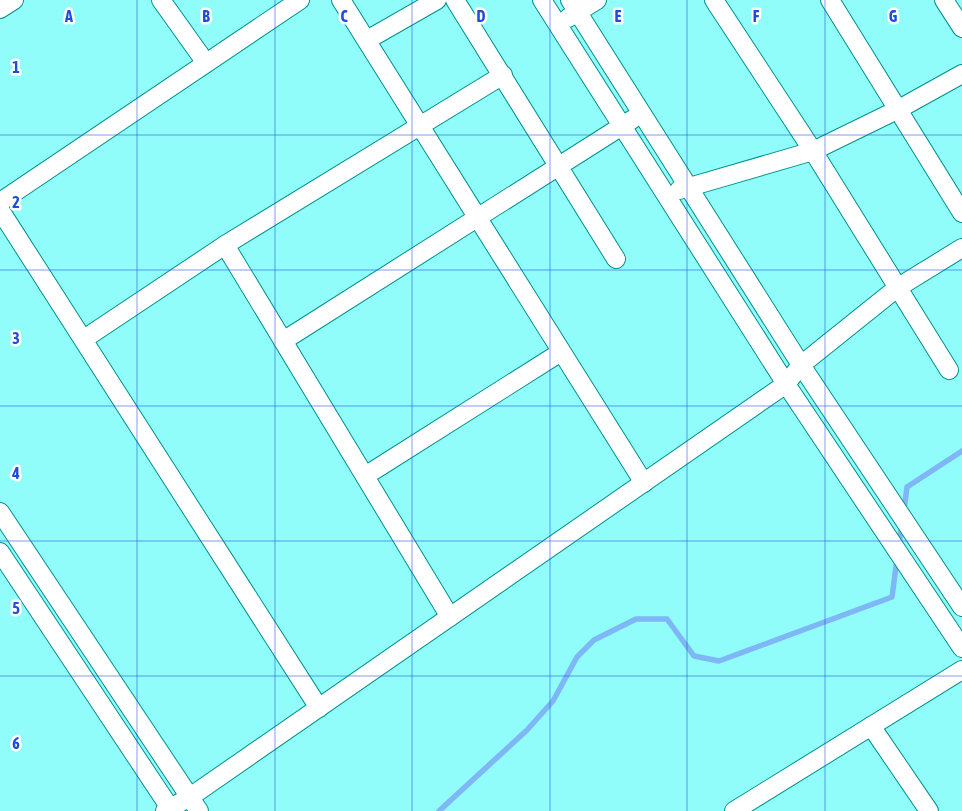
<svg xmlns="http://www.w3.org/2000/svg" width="962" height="811" font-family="'Asap Condensed',sans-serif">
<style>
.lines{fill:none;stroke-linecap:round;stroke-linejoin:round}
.stream{stroke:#7fb6f6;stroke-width:5.5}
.minor-casing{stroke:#00918e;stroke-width:20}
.minor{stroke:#fff;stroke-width:18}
.grid{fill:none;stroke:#1d4ed8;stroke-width:1;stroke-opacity:0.55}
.grid-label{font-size:16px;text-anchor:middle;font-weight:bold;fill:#1d4ed8;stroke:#fff;stroke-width:5;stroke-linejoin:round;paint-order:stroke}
</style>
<rect width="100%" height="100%" fill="#90fdfa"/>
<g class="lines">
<!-- stream -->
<g class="stream">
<polyline points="904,510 907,487 962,451"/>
<polyline points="899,544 902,524"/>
<polyline points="439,811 527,730 553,701 577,657 594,640 636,619 667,619 694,656 719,661 892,597 897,559"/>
</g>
<defs>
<g id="minor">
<polyline points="161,0 206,63"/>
<polyline points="341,0 644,483"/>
<polyline points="455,0 616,259"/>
<polyline points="542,0 786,384 962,648"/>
<polyline points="570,0 801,365 962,607"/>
<polyline points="714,0 813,151 949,370"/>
<polyline points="830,0 962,213"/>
<polyline points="944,0 962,28"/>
<polyline points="0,9 14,0"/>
<polyline points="568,18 597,0"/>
<polyline points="367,40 437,0"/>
<polyline points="679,190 813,151 899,109 962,74"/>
<polyline points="0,202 300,0"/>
<polyline points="0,210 319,708"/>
<polyline points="225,245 450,617"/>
<polyline points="84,339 225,245 503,75"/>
<polyline points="283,341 633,119"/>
<polyline points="365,476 561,352"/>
<polyline points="0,512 199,811"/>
<polyline points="0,552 172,811"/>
<polyline points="871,726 929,811"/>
<polyline points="165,811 190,797 786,384 801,365 897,288 962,248"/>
<polyline points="734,811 962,670"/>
</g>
</defs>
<!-- minor casing -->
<use href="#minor" class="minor-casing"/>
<!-- minor -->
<use href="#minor" class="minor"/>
</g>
<!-- grid -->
<path class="grid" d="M137 0V811M275 0V811M412 0V811M550 0V811M687 0V811M825 0V811M0 135H962M0 270H962M0 406H962M0 541H962M0 676H962"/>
<g class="grid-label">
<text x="69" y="22">A</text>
<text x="206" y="22">B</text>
<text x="344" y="22">C</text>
<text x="481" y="22">D</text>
<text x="618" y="22">E</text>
<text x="756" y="22">F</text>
<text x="893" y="22">G</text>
<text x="16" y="73">1</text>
<text x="16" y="208">2</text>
<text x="16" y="344">3</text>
<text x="16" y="479">4</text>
<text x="16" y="614">5</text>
<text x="16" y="749">6</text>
</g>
</svg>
